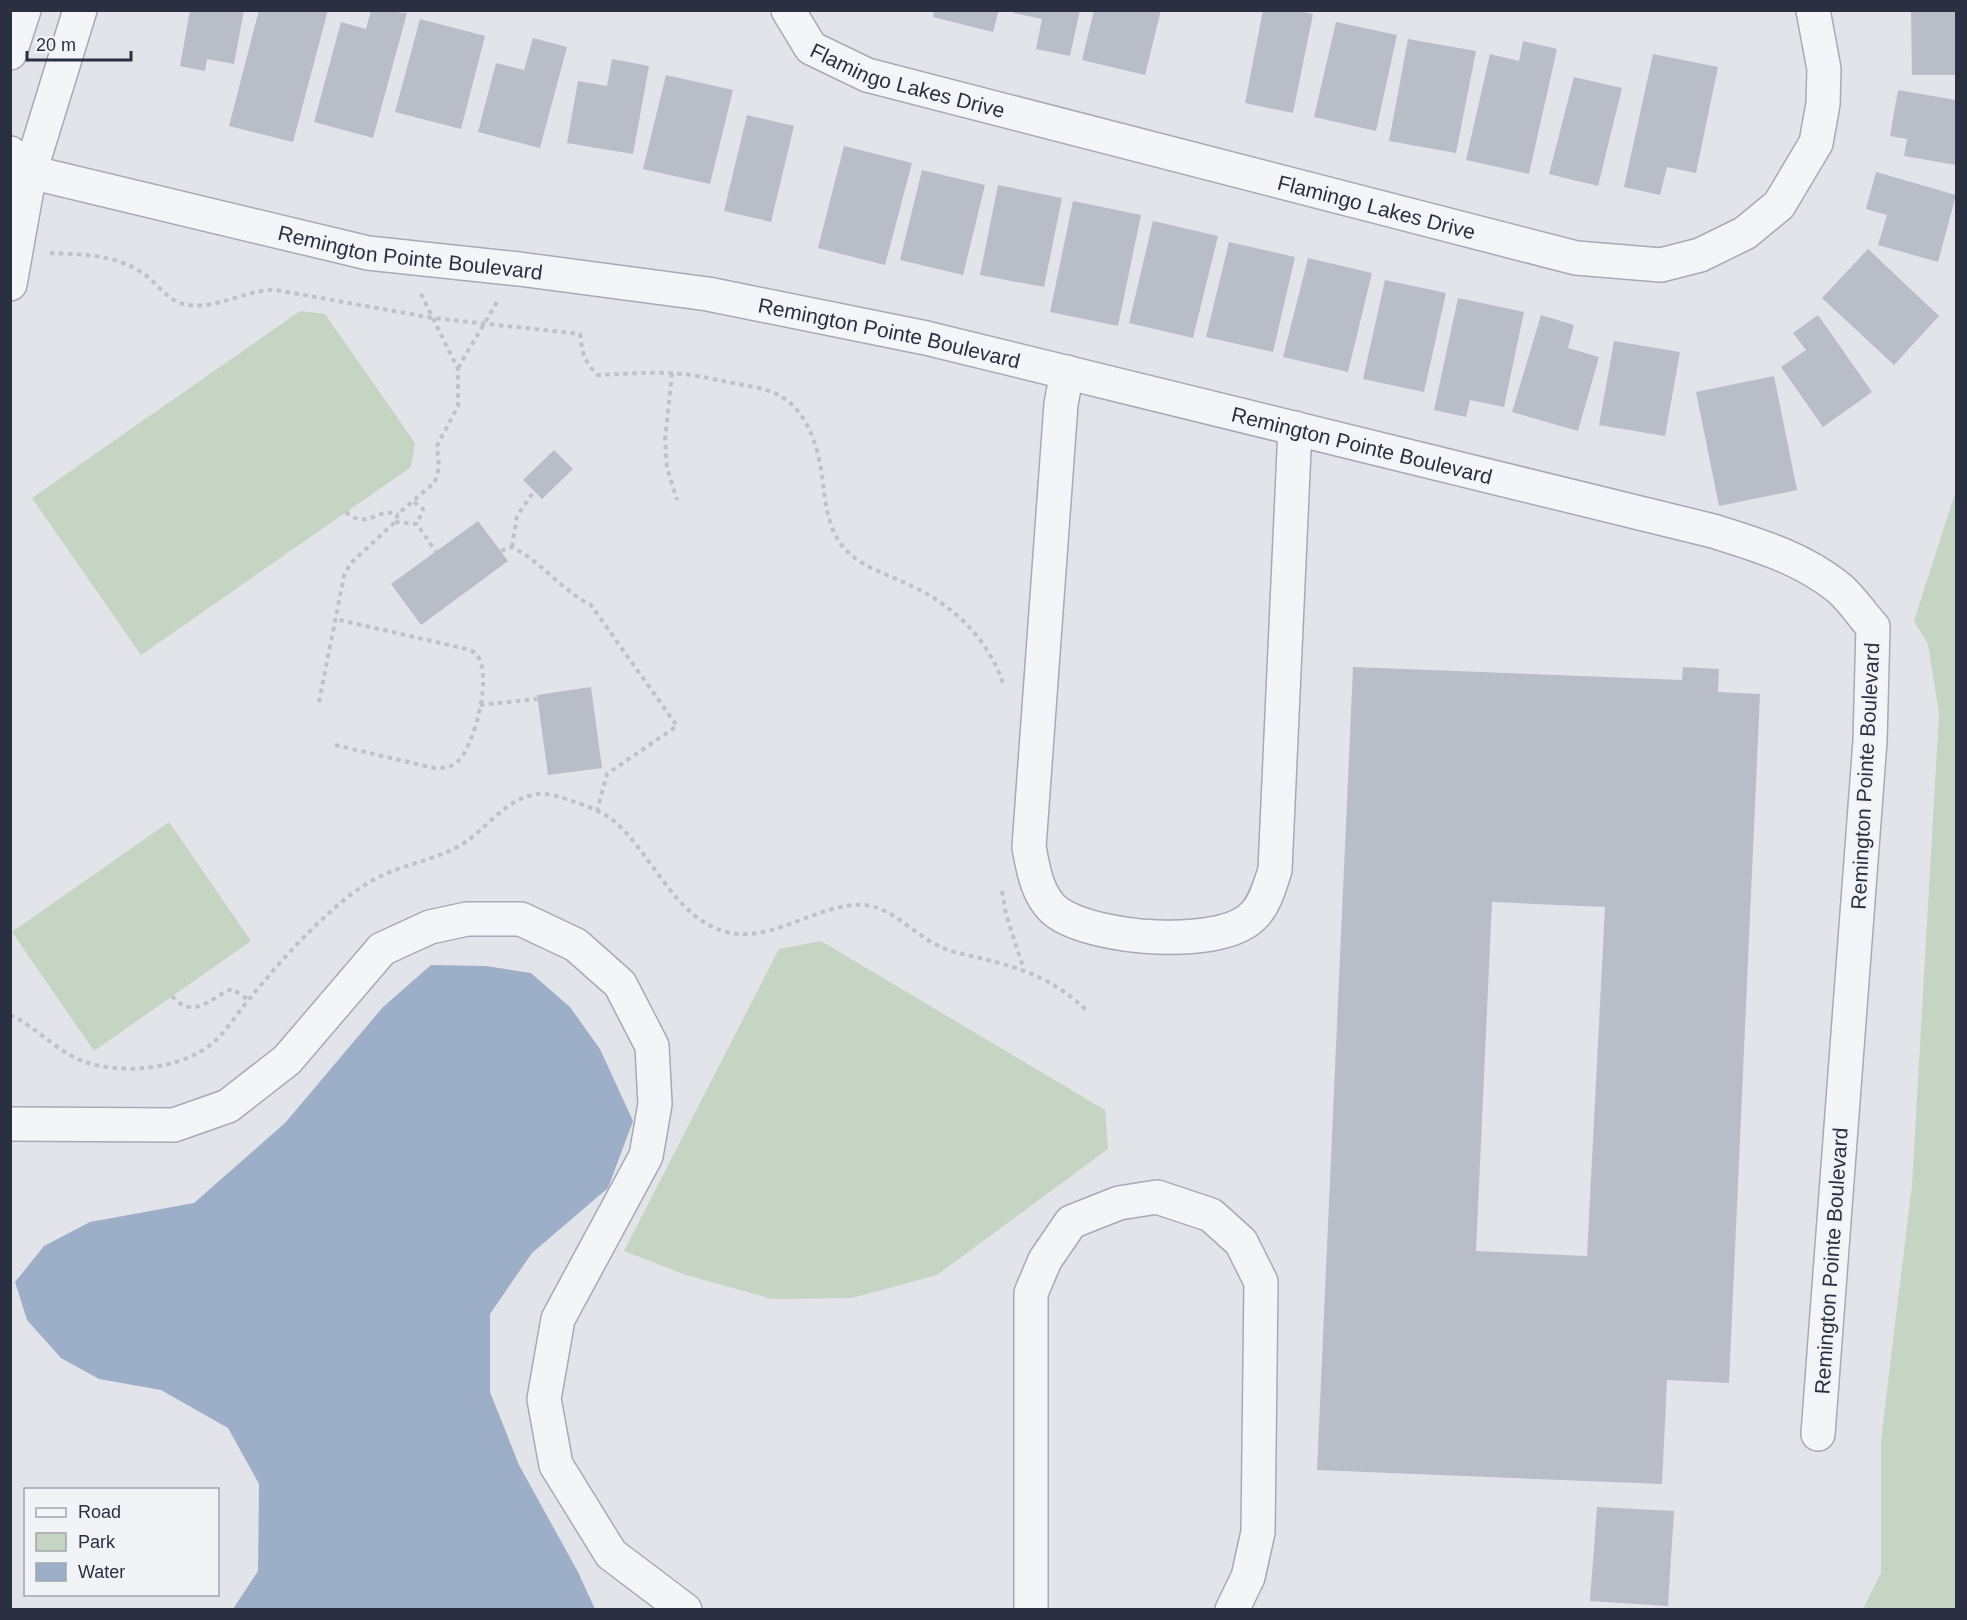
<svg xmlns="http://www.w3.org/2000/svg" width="1967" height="1620" font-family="Arial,sans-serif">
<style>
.green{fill:#c5d4c3}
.water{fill:#9daec9}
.building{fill:#b9bdc7;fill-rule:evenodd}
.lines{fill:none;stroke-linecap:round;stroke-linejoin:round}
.minor-casing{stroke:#a7aab4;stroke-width:36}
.path{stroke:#bfc2c9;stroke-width:4;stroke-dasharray:4.5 4.5;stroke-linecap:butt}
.minor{stroke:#f4f5f8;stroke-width:33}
.labels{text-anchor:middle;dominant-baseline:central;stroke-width:4.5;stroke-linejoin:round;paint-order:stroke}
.street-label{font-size:21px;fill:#2a3042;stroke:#f1f3f7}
</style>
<rect width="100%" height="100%" fill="#e2e4ea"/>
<!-- green -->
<g class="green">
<polygon points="300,311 325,314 415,443 411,467 141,655 32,498"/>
<polygon points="1956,490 1956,1609 1863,1609 1881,1573 1881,1440 1912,1185 1939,714 1928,644 1914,621"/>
<polygon points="169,822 251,941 94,1051 12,932"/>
<polygon points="821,941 1105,1110 1108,1149 937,1275 852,1298 772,1299 686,1275 624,1251 779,949"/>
</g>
<!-- water -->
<polygon class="water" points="431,965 486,966 531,973 570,1007 600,1049 633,1121 608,1188 532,1253 490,1314 490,1392 519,1465 578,1572 595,1609 233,1609 258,1571 259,1484 228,1428 161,1390 99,1379 61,1358 27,1320 15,1282 44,1246 90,1222 194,1203 285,1123 383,1007"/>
<!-- building -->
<g class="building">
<polygon points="190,10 244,10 234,64 207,59 205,71 180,66"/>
<polygon points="259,10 328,10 293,142 229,126"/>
<polygon points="371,10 407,13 373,138 314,122 341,22 366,29"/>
<polygon points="934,10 999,10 993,32 933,17"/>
<polygon points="1014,10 1080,10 1070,56 1036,49 1042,19 1013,13"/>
<polygon points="1094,10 1161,10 1145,75 1082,60"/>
<polygon points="1263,10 1295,10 1313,14 1293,113 1245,103"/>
<polygon points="1911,10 1956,10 1956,75 1912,75"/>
<polygon points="420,19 485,36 461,129 395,112"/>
<polygon points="1336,22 1397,35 1376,131 1314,117"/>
<polygon points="533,38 567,47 540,148 478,132 496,63 524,70"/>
<polygon points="1408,39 1476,51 1456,153 1389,141"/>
<polygon points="1523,41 1557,49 1529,174 1466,160 1490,54 1519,61"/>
<polygon points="1653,54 1718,67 1696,173 1667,167 1660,195 1624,187"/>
<polygon points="612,59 649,66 633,154 567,143 578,81 607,86"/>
<polygon points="666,75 733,90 710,184 643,169"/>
<polygon points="1574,77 1622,88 1598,186 1549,174"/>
<polygon points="1898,90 1956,100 1956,165 1904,156 1907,139 1890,136"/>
<polygon points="747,115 794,126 771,222 724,211"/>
<polygon points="844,146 912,163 885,265 818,248"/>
<polygon points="922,170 985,185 963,275 900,260"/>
<polygon points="1876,172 1956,195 1938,262 1878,245 1887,215 1866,209"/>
<polygon points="998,185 1062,198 1044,287 980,275"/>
<polygon points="1073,201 1141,215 1118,326 1050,312"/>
<polygon points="1153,221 1218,236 1193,338 1129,323"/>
<polygon points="1229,242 1295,257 1273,352 1206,337"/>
<polygon points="1868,249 1939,316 1894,365 1822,298"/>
<polygon points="1308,258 1372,273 1348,372 1283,357"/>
<polygon points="1385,280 1446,293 1424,392 1363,379"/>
<polygon points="1458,298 1524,312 1504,407 1470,400 1466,417 1434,410"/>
<polygon points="1541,315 1574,325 1568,348 1599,357 1578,431 1512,412"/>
<polygon points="1818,315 1872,392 1823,427 1781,367 1806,350 1793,333"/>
<polygon points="1614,341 1680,352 1665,436 1599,425"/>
<polygon points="1774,376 1797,490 1719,506 1696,392"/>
<polygon points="554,450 573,469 542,499 523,480"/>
<polygon points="478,521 508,561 421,625 391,584"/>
<path d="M1353 667 1682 680 1683 667 1719 669 1718 692 1760 694 1729 1383 1667 1380 1662 1484 1317 1470ZM1492 902 1605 907 1587 1256 1476 1251Z"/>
<polygon points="591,687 602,768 548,775 537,695"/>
<polygon points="1597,1507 1674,1511 1668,1606 1590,1601"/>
</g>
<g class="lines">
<defs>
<g id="minor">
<path id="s1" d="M788 10 811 48 867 75 1576 258 1661 265 1700 255 1745 233 1779 205 1816 143 1823 104 1824 69 1813 10"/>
<polyline points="10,53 24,10"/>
<path id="s2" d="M10 153 30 172 368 253 519 269 708 294 926 338 1713 531C1758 545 1802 558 1839 588 1852 599 1862 615 1873 627L1870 741 1818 1434"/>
<polyline points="10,284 30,172 80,10"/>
<path d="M1067 372 1061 404 1029 847C1033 870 1038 899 1058 913 1095 939 1220 950 1253 916 1265 905 1270 885 1275 870L1295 428"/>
<polyline points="10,1124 174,1125 228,1106 287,1060 382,949 430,927 467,919 521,919 576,945 620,984 652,1046 655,1104 646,1156 558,1319 544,1399 556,1465 611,1554 685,1610"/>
<polyline points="1031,1610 1031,1293 1045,1260 1071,1222 1119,1203 1157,1197 1211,1215 1241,1242 1261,1282 1258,1532 1248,1577 1232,1610"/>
</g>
</defs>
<!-- minor casing -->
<use href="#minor" class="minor-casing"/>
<!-- path -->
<g class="path">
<path d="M50 253C83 254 121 255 148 277 161 288 170 303 189 305 218 309 247 289 276 290L433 318 580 334C582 352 584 362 598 375 622 374 647 372 671 373 693 374 717 380 738 384 753 387 770 389 782 397 808 413 818 447 822 476 826 505 827 534 851 555 865 567 886 574 903 582 951 603 987 635 1004 686"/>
<polyline points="458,368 497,302"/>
<polyline points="672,373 665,440 667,468 677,500"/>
<polyline points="414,502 423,509 417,524"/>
<path d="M346 512C367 531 376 507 398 514"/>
<polyline points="395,522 417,524 436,552"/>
<polyline points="512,547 517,516 534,491"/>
<path d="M501 551 512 547C542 562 561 590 591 605L677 726 607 774 597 811"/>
<polyline points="319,702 344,576 350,564 395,522 398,514 435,482 439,467 437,446 458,406 458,369 420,292"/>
<polyline points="480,705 537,699"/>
<path d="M335 745 434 768C442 768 449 768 456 763 474 750 495 670 475 653 473 651 466 649 462 648L335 619"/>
<polyline points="1002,891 1006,914 1024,970"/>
<path d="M172 996C194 1021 209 998 232 989L249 1000"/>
<path d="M10 1015C35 1026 54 1049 80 1060 119 1076 182 1070 214 1042 226 1031 236 1015 247 1002 272 971 299 940 329 913 344 899 362 885 381 876 406 864 434 860 459 846 486 831 504 798 538 794 548 793 560 797 569 800 583 805 599 810 610 818 653 850 678 932 741 934 781 936 825 902 865 905 894 908 916 937 943 948 954 953 968 955 980 958 1024 969 1054 979 1087 1011"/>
</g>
<!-- minor -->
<use href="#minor" class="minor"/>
</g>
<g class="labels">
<!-- street labels -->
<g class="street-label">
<text stroke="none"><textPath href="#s1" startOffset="147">Flamingo Lakes Drive</textPath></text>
<text stroke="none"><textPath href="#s1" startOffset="633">Flamingo Lakes Drive</textPath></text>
<text stroke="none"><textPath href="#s2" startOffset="417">Remington Pointe Boulevard</textPath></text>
<text stroke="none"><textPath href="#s2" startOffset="903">Remington Pointe Boulevard</textPath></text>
<text stroke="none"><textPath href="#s2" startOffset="1389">Remington Pointe Boulevard</textPath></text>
<text transform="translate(1865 776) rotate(-87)">Remington Pointe Boulevard</text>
<text transform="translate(1831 1261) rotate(-86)">Remington Pointe Boulevard</text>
</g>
</g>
<!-- border -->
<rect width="1967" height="1620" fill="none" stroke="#2a3042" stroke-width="24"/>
<!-- legend -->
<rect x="24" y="1488" width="195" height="108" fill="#f1f3f7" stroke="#a1a5af" stroke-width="1.5"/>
<rect x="36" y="1508" width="30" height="9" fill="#f4f5f8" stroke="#a1a5af" stroke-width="1.5"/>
<text x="78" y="1518" font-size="18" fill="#2a3042">Road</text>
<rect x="36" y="1533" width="30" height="18" fill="#c5d4c3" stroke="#a1a5af" stroke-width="1.5"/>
<text x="78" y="1548" font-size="18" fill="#2a3042">Park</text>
<rect x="36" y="1563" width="30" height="18" fill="#9daec9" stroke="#a1a5af" stroke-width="1.5"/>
<text x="78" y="1578" font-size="18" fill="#2a3042">Water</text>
<!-- scale -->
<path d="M27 51v9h104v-9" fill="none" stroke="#2a3042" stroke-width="3"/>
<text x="36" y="51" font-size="18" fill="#2a3042" stroke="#f1f3f7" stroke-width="4.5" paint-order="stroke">20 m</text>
</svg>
